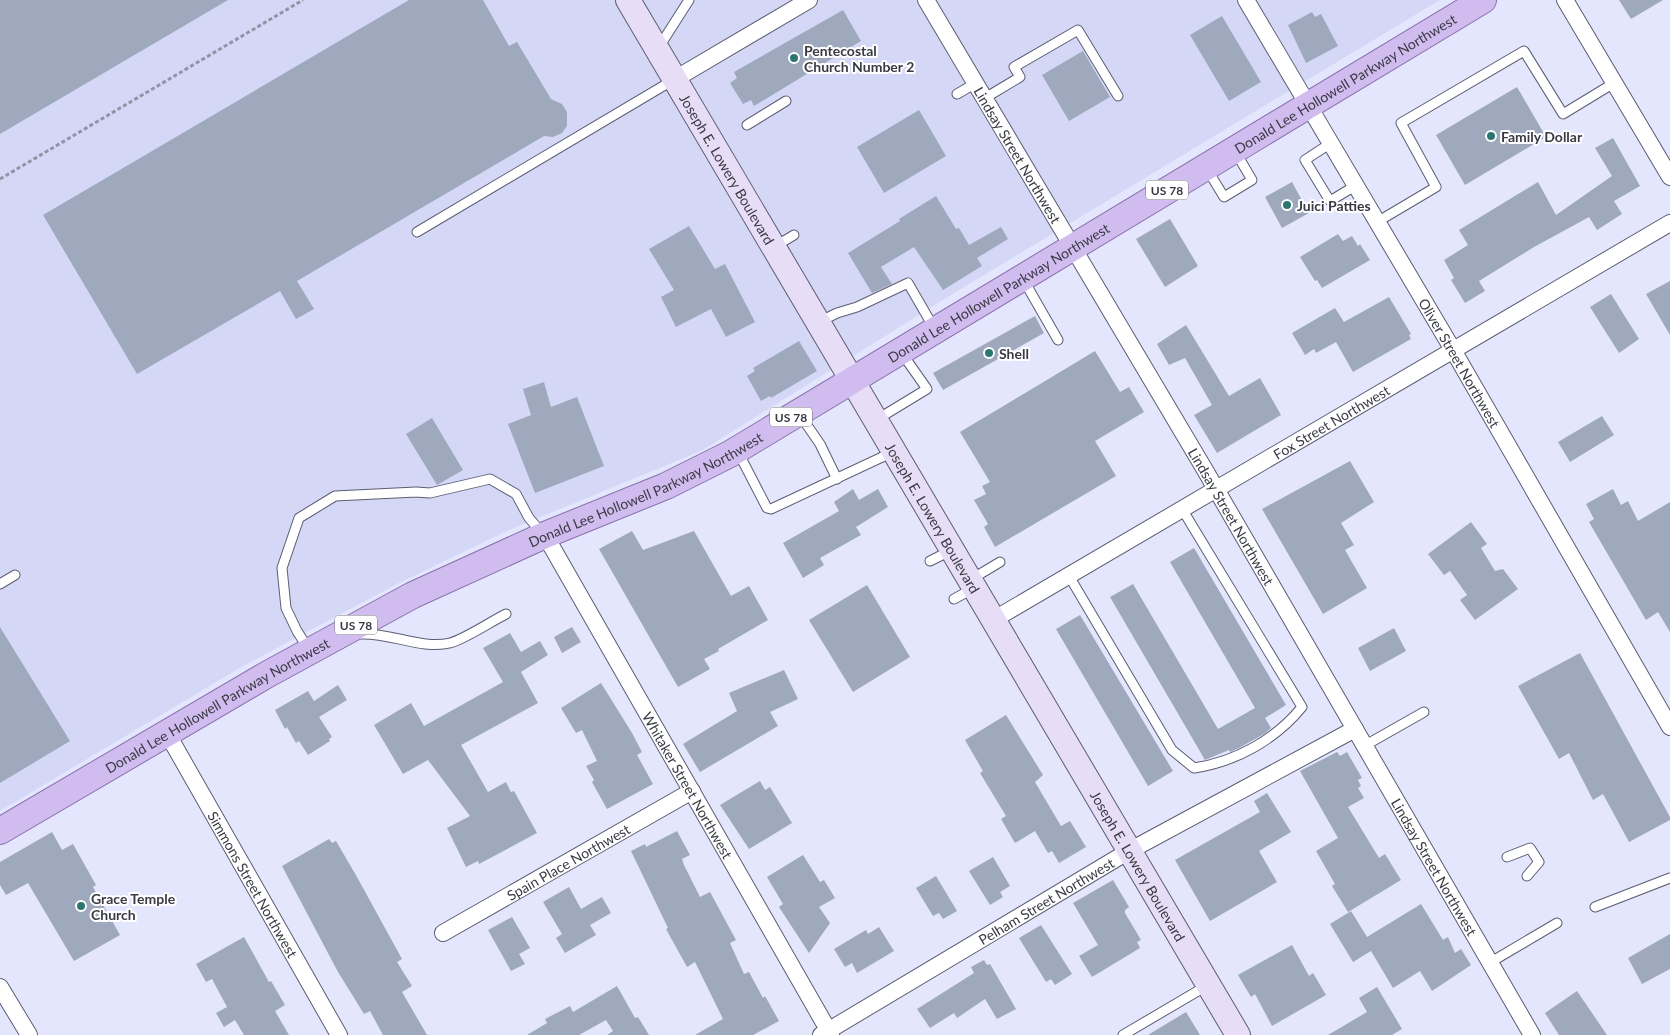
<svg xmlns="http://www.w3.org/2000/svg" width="1670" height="1035" font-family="Lato,sans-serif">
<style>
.built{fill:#d5d7f6}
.building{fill:#9ea9be}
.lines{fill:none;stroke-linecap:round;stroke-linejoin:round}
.service-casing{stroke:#5c5d72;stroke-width:11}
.minor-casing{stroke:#5c5d72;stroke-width:18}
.secondary-casing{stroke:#5c5d72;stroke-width:26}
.primary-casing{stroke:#8871ac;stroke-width:28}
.path{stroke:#9293a4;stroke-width:3;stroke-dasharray:4 2.5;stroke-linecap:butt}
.service{stroke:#fff;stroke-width:9}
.minor{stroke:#fff;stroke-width:16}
.secondary{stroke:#e8ddf7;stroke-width:24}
.primary{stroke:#d1bcef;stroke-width:26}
.poi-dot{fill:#2d7670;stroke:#fff;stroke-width:2}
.labels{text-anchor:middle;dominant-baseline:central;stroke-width:4;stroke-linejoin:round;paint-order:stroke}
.shield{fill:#fff;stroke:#74757b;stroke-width:1}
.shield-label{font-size:12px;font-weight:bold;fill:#393a43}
.poi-label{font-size:14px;font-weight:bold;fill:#393a43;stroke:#fff;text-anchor:start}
.street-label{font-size:14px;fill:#393a43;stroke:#fff}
</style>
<rect width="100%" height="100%" fill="#e4e6fe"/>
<!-- built -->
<polygon class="built" points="0,0 1440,0 946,298 701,451 509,530 397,584 243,666 0,811"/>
<!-- building -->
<g class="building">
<polygon points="0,0 228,0 0,134"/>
<polygon points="409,0 483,0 509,46 517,42 551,99 562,104 567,112 567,126 562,133 553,137 544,136 297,281 314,309 296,319 280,291 137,374 43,215"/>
<polygon points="1619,0 1663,0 1631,19"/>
<polygon points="843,10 861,41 754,106 751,100 743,104 730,83 737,78 734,72"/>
<polygon points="1312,12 1315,17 1321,14 1338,46 1306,63 1288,25"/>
<polygon points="1222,16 1261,82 1229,101 1190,35"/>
<polygon points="1083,51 1110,97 1069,121 1042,75"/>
<polygon points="1517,87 1546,137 1465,185 1436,135"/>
<polygon points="919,110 946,156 884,193 857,147"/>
<polygon points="1613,138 1640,186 1614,201 1622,214 1597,230 1589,217 1534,247 1479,281 1485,291 1465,303 1451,280 1454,278 1444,260 1468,245 1459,230 1538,182 1556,215 1612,176 1595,148"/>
<polygon points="1292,182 1309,213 1282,228 1265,197"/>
<polygon points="936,196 956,229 959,228 969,245 1001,227 1008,239 977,258 982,266 943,290 914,247 881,267 892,284 872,293 848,253 900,221 899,219"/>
<polygon points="1170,219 1198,266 1165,287 1136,239"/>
<polygon points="689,226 715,269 725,264 755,322 726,337 711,309 676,327 661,297 674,290 649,249"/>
<polygon points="1338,234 1343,241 1352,236 1358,246 1360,244 1370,260 1322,288 1317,280 1315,281 1300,257"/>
<polygon points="1670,281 1670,335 1646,294"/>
<polygon points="1611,294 1639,339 1619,353 1590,307"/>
<polygon points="1389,297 1411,334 1409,335 1411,339 1353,372 1336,342 1316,353 1314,349 1305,355 1292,333 1335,308 1344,322"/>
<polygon points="1035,316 1044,333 943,390 933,373"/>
<polygon points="1186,325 1229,396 1260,378 1281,415 1217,453 1194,415 1212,405 1185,358 1169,365 1157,344"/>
<polygon points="799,341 817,371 771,398 770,396 761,401 747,376 755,371 753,368"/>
<polygon points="1095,351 1120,392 1129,387 1144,412 1095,441 1116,476 995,547 984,527 988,524 974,500 986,494 982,486 990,482 960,432"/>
<polygon points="544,382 551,407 577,397 604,466 535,493 508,424 531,415 523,389"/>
<polygon points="1602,416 1614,435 1570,462 1558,442"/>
<polygon points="432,418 463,470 437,485 406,434"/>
<polygon points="1350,461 1374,502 1341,523 1354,545 1345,550 1367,588 1323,614 1262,509"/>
<polygon points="853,489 859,500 878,489 888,507 856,527 861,535 820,558 824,565 803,578 783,543 839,511 834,502"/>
<polygon points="1613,489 1621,505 1628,501 1638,521 1670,502 1670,632 1658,612 1646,620 1589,522 1594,519 1586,504"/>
<polygon points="1471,522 1487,544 1481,548 1495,571 1503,569 1518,589 1475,620 1460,600 1467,595 1450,571 1444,575 1428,554"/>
<polygon points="632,531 643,550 694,531 731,596 749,586 768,620 718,649 719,651 704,659 710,669 678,687 599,549"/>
<polygon points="1194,548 1286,705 1265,718 1271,728 1264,734 1237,749 1230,752 1229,750 1205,760 1110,597 1133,584 1218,729 1255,708 1170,562"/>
<polygon points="867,585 910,657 853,692 809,620"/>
<polygon points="1080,615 1173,771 1148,786 1056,629"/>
<polygon points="0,627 70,741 0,783"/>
<polygon points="572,627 581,642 562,653 554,637"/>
<polygon points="1394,628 1406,651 1370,671 1358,648"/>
<polygon points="510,633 521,652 540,641 548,655 521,672 538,703 461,745 488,792 506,782 511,792 514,791 537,833 479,864 478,861 466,867 447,828 470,816 428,760 403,774 374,725 411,703 424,726 503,682 483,648"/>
<polygon points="1580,653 1670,817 1670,820 1629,842 1603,794 1593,800 1569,753 1559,759 1518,686"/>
<polygon points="784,670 798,699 770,712 778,726 700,772 683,744 737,711 729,693"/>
<polygon points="601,683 632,733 642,752 637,755 653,784 607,809 592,782 594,780 586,766 597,761 582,730 576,733 561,708"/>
<polygon points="338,685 347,700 319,717 332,737 329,739 330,741 308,755 299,741 296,743 287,727 285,729 275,710 308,691 314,701"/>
<polygon points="1006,715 1043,775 1035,782 1061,826 1070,821 1086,847 1059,863 1052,851 1048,853 1035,831 1015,843 1001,819 1006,816 980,773 983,771 965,740"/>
<polygon points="1337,752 1340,756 1347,752 1362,778 1358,780 1361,786 1358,788 1364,798 1348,807 1379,858 1385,854 1401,880 1348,912 1332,886 1335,884 1316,851 1338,838 1300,771"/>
<polygon points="760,781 765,790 770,787 792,823 749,849 720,805"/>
<polygon points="1267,793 1291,832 1259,851 1277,882 1210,921 1175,860 1260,812 1254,801"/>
<polygon points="677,831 690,855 682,859 684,865 700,897 710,892 736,940 730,943 744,974 749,972 763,998 765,996 779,1021 753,1035 695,1035 723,1019 695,962 687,967 666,929 668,928 631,851 645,844 646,847"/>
<polygon points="52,832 62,850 73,844 96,885 93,887 120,935 74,961 28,883 6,895 0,885 0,862"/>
<polygon points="329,839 332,843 336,841 357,877 402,959 397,962 412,986 402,992 427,1035 383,1035 370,1011 364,1014 338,972 282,866"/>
<polygon points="803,855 820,882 824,880 835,898 819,907 830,923 809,953 779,907 783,904 767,877"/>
<polygon points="993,857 1010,886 1000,892 1003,897 990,905 969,871"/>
<polygon points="936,876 957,911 943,919 939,913 933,916 916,888"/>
<polygon points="1113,880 1129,907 1125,910 1125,913 1141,940 1137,942 1140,948 1092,977 1079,956 1098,945 1073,903"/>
<polygon points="569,887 581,909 602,897 611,913 590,925 596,935 565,953 556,938 562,934 543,902"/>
<polygon points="1421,904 1443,940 1448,937 1455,953 1461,949 1471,965 1432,991 1420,971 1393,988 1371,951 1353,962 1330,924 1351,911 1367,937"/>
<polygon points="512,917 530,948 519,954 525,964 511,971 488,930"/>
<polygon points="1041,925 1072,974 1055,985 1051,979 1046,982 1019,938"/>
<polygon points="879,927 894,951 857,973 852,963 845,967 834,949 866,930 868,934"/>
<polygon points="1670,934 1670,969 1642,984 1628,958"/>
<polygon points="244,937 269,982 271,981 285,1005 275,1011 289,1035 244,1035 235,1020 224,1027 216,1013 227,1007 212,979 206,982 196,964"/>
<polygon points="1292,945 1309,976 1313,973 1326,995 1272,1026 1255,994 1251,997 1238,975"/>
<polygon points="984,960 987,965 990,964 1016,1009 997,1019 985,999 957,1018 954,1013 930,1028 917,1009 974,973 971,967"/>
<polygon points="617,986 635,1018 638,1017 649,1035 607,1035 613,1031 606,1020 579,1035 527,1035 547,1023 545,1019 570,1006 573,1012"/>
<polygon points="1377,987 1402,1029 1392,1035 1328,1035 1367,1012 1359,998"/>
<polygon points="1577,991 1607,1035 1559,1035 1545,1013"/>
<polygon points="1186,1012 1200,1035 1148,1035"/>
</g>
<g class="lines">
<defs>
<g id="service">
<polyline points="659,47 689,0"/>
<polyline points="957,94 976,83"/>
<polyline points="985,98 1020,77 1014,67 1078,30 1118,96"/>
<polyline points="747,125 786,101"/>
<polyline points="1331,143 1305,160 1330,201 1355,186"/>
<polyline points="1207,169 1224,197 1252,180 1235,151"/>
<polyline points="1377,222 1436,187 1401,123 1524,51 1563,114 1614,83"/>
<polyline points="417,232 675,79"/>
<polyline points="774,247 794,235"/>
<polyline points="1023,279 1058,340"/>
<polyline points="819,322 837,313 857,307 908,283 934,328"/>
<polyline points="800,415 820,444 837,479"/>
<polyline points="876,420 927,389 901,352"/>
<polyline points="738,452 767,508 771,509 893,452"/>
<polyline points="930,561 952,550"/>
<path d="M1069 576 1172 750 1194 768C1236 762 1276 739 1302 707L1182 509"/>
<polyline points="970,580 1000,562"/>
<polyline points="0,584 15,575"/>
<polyline points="954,599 974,588"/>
<path d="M360 634C389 632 422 650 450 643 465 639 490 622 506 614"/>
<polyline points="309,650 297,631 286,608 282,568 299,518 335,496 416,492 430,493 490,479 516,494 529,518 543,534"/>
<polyline points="1364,746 1424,712"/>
<polyline points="1507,857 1530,848 1539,862 1527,876"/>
<polyline points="1595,907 1670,878"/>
<polyline points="1491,962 1557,923"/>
<polyline points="1123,1035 1208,985"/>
</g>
<g id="minor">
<path id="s1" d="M926 0 1205 470 1532 1035"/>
<path id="s2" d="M1246 0 1453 350 1670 727"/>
<polyline points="1565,0 1670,177"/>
<polyline points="675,79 809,0"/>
<path id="s3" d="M545 535 831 1035"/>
<path id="s4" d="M993 620 1670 223"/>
<path id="s5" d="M167 733 339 1035"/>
<path id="s6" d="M443 933 692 791"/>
<polyline points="0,987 29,1035"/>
<path id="s7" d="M821 1035 1129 851 1355 729"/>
</g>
<g id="secondary">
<path id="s8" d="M628 0 1238 1035"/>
</g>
<g id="primary">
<path id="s9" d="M0 831 268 674 413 595 545 535 666 486 730 454 1483 0"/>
</g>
</defs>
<!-- service casing -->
<use href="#service" class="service-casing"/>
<!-- minor casing -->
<use href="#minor" class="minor-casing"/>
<!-- secondary casing -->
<use href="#secondary" class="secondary-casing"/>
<!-- primary casing -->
<use href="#primary" class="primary-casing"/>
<!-- path -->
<polyline class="path" points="0,179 303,0"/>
<!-- service -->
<use href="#service" class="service"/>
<!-- minor -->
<use href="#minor" class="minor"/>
<!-- secondary -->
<use href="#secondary" class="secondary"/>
<!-- primary -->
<use href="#primary" class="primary"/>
</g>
<!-- markers -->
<g class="poi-dot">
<circle cx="794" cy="58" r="5"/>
<circle cx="1491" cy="136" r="5"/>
<circle cx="1287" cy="205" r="5"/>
<circle cx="989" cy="353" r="5"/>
<circle cx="81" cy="906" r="5"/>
</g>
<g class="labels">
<!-- shield labels -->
<g class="shield">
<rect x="1146" y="180.5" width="42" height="19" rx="4"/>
<rect x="770" y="407.5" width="42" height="19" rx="4"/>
<rect x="335" y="615.5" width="42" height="19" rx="4"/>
</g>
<g class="shield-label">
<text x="1167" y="190">US 78</text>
<text x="791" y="417">US 78</text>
<text x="356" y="625">US 78</text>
</g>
<!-- poi labels -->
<g class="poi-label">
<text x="804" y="50">Pentecostal<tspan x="804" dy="16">Church Number 2</tspan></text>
<text x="1501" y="136">Family Dollar</text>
<text x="1297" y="205">Juici Patties</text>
<text x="999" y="353">Shell</text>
<text x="91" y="898">Grace Temple<tspan x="91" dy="16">Church</tspan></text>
</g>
<!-- street labels -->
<g class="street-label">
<text stroke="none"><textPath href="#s9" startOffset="1541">Donald Lee Hollowell Parkway Northwest</textPath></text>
<text stroke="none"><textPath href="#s1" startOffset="180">Lindsay Street Northwest</textPath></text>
<text stroke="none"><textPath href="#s8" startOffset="196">Joseph E. Lowery Boulevard</textPath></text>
<text stroke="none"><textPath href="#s9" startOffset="1136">Donald Lee Hollowell Parkway Northwest</textPath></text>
<text stroke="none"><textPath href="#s2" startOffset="421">Oliver Street Northwest</textPath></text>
<text stroke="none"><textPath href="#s4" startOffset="392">Fox Street Northwest</textPath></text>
<text stroke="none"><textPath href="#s9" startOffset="731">Donald Lee Hollowell Parkway Northwest</textPath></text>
<text stroke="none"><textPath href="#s1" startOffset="600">Lindsay Street Northwest</textPath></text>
<text stroke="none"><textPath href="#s8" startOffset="601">Joseph E. Lowery Boulevard</textPath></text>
<text stroke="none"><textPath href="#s9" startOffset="251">Donald Lee Hollowell Parkway Northwest</textPath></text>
<text stroke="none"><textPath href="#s3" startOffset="288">Whitaker Street Northwest</textPath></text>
<text stroke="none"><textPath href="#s6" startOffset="144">Spain Place Northwest</textPath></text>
<text stroke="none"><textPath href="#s1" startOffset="1005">Lindsay Street Northwest</textPath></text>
<text stroke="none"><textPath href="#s8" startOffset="1005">Joseph E. Lowery Boulevard</textPath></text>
<text stroke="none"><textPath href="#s5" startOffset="174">Simmons Street Northwest</textPath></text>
<text stroke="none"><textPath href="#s7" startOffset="262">Pelham Street Northwest</textPath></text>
</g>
</g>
</svg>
